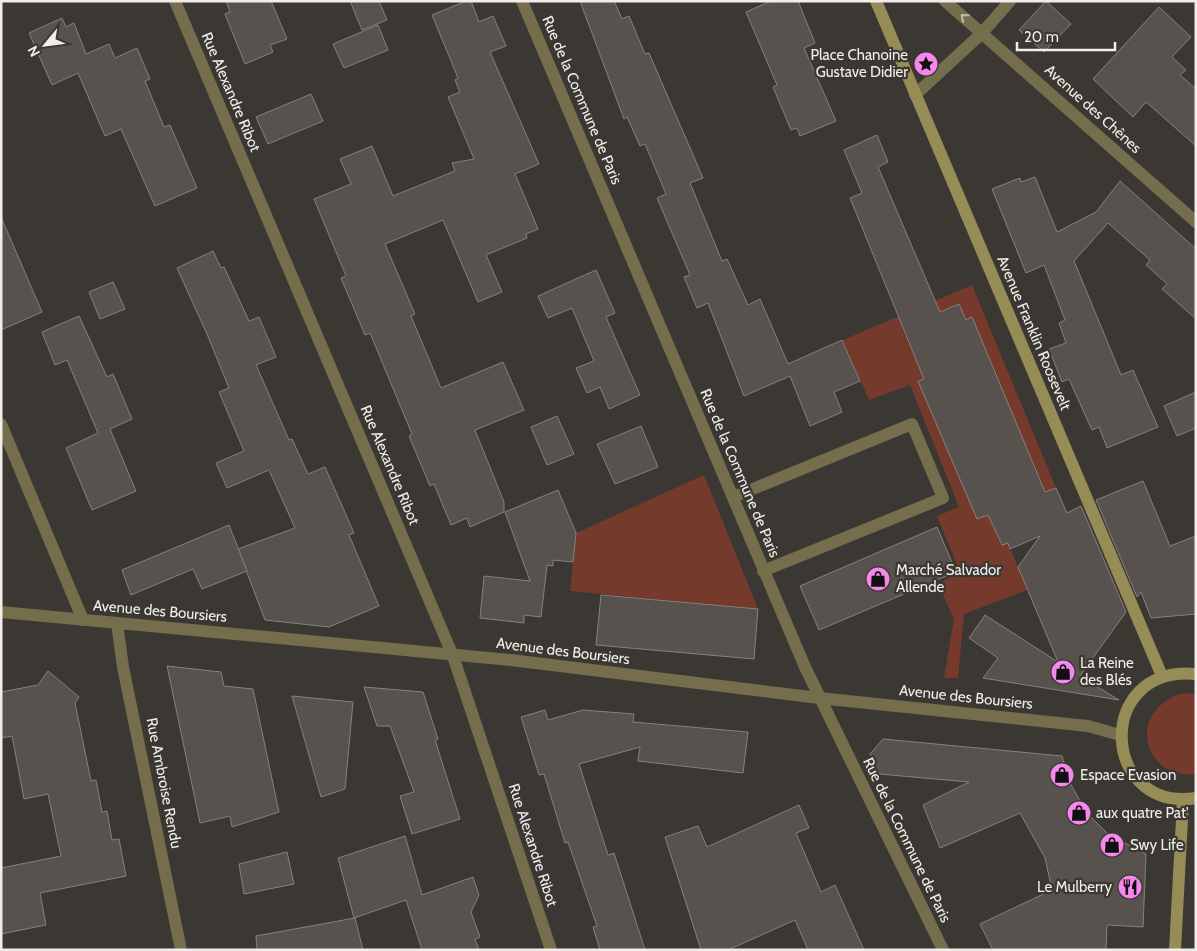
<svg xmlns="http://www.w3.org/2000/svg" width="1197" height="951" font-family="Cabin,sans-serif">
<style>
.green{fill:#753a2c}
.building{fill:#58524e;stroke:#87817c}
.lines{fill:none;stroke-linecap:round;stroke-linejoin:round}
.lane{stroke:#746e4d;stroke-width:12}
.street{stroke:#746e4d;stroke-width:12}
.secondary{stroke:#968c56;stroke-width:12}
.oneway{stroke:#bebbab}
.labels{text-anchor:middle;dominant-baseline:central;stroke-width:4.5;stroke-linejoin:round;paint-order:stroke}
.poi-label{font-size:15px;fill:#f0eeea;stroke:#3b3732;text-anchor:start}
.street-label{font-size:15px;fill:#f0eeea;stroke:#3b3732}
</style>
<rect width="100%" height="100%" fill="#3b3732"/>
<!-- green -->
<g class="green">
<polygon points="972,285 1056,488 1045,492 971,318 966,320 959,304 902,328 920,368 926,378 919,381 982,517 988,515 1001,545 1008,543 1027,590 964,614 958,678 944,678 954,619 938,584 960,572 937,516 959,507 910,385 869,400 843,340"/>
<polygon points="704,475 758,609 570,591 576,533"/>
<path d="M1183 693 1196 694V774C1144 781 1124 711 1183 693Z"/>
</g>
<!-- building -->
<g class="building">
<polygon points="226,1 271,1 287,39 270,45 273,52 245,64 225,14 230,12"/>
<polygon points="350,1 379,1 387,20 362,30"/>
<polygon points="466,1 471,1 479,22 493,16 506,46 490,52 539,164 515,174 538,229 526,234 527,238 486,255 502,292 478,302 443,220 385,244 415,314 411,316 441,388 503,362 524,410 475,430 504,502 504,512 470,527 467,518 451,525 434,484 430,486 409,436 412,434 370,333 365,335 341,278 346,276 314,199 351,184 340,159 372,146 393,196 455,171 452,163 474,159 448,97 460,92 455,80 458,78 432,15"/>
<polygon points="580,1 614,1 622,19 629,16 645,54 649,53 703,178 690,183 722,261 727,259 748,305 760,299 788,364 842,340 860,381 834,392 842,412 810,426 790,376 744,396 708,303 697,308 684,277 690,275 657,198 666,194 645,144 640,146 627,117 624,119"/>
<polygon points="771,1 798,1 815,43 804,48 836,121 800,136 797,128 791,130 773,87 777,85 746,12"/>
<polygon points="1046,1 1071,24 1044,52 1019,30"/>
<polygon points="1159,7 1191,37 1172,57 1186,70 1180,75 1196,89 1196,146 1146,102 1133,117 1093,79"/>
<polygon points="62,18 66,27 74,23 86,54 109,44 115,58 137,48 150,79 145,81 164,127 170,125 197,188 155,206 121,129 105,136 78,73 52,85 29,33"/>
<polygon points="378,25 388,50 344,68 333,44"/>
<polygon points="311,94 323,121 268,144 256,117"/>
<polygon points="877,135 888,162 878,167 940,312 959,304 966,320 972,317 1045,492 1056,488 1067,513 1081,506 1126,612 1080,676 1119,700 983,678 998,658 969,638 985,615 1058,662 1018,567 1040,536 1010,549 1008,543 1002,545 988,515 977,519 918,381 924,379 850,198 862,193 844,150"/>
<polygon points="1035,177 1057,232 1096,212 1120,181 1196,249 1196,319 1162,289 1167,284 1146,265 1150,260 1108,223 1074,261 1121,375 1133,370 1158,427 1107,448 1099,427 1092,430 1069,379 1062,382 1049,349 1066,343 1059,323 1065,320 1044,265 1026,273 992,189 1020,178 1021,182"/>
<polygon points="1,217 42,312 1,330"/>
<polygon points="213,251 221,268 224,267 249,321 259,317 276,357 256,365 289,440 292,439 308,474 325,467 354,533 349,535 379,606 329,627 265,620 238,549 295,528 269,470 227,488 216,463 244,451 219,392 229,388 207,334 177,268"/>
<polygon points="596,270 615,313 606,317 640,395 609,409 600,387 587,393 576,368 594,361 572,308 548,318 538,296"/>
<polygon points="113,282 125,309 100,319 89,292"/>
<polygon points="79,316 107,377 113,374 132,419 110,429 136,491 92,510 66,448 98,433 67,360 55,365 42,332"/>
<polygon points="1196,392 1196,428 1177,436 1164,406"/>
<polygon points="557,416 574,454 547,465 531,427"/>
<polygon points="641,426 658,467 615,484 597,444"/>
<polygon points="1143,481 1170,546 1196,536 1196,614 1151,618 1141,592 1137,597 1096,500"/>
<polygon points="558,490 576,533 573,562 553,560 553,566 547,565 541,617 524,615 524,623 480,618 484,576 530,581 505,512"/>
<polygon points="229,525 247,571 202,589 193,569 131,595 122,570"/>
<polygon points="937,527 956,572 819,630 800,586"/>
<polygon points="601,595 758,609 754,659 596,645"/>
<polygon points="167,666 221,672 224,686 253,689 279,812 232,827 230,816 200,823"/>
<polygon points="48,671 79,697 75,703 91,781 96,780 102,812 107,811 112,840 119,839 126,876 40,893 46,925 1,934 1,868 61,856 48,794 24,799 12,736 1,738 1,692 38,685"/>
<polygon points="364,687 423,692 438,739 435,740 460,819 412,834 400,796 414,792 390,726 377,726"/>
<polygon points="292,696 353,702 345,789 321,797"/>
<polygon points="545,710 548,720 583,710 634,714 633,722 748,732 743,773 638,761 640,747 579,764 608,855 614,853 645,950 600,950 593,927 597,926 568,842 565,843 544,774 539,775 521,717"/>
<polygon points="883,739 1062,756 1070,783 1087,813 1108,834 1146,854 1143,927 1107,925 1106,950 993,950 980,924 1052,890 1045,858 1020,813 940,848 923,805 969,782 879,774 870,754"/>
<polygon points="799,805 809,828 796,833 821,892 835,885 864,950 808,950 795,920 728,950 701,950 665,837 698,826 707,847"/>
<polygon points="405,836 422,895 473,877 479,895 471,912 480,937 475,939 479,950 422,950 406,900 354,918 338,858"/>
<polygon points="287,852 294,884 244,894 239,864"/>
<polygon points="355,918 363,950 257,950 256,936"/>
</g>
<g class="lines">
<!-- lane -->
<polyline class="lane" points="733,497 912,424 943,498 763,571"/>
<!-- street -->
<g class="street">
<polyline points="175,1 453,656 551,950"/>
<polyline points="522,1 805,667 943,950"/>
<polyline points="945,1 1196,222"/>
<polyline points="915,95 982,33 1010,1"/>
<polyline points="1,424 83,620"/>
<polyline points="1,612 511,660 819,698 1088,726 1120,735"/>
<polyline points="117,623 123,667 181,950"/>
</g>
<!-- secondary -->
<g class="secondary">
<polyline points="876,1 1162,676"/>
<path d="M1196 674C1093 665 1101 813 1196 798"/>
<polyline points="1175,950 1183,800"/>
</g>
</g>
<!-- one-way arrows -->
<defs><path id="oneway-chevron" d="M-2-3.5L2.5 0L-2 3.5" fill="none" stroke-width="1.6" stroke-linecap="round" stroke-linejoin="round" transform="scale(1.25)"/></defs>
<use class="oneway" href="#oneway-chevron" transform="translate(964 17) rotate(-140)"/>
<!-- icons -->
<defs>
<symbol id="sight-disc" viewBox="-11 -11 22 22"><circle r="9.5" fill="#f688ed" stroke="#3b3732"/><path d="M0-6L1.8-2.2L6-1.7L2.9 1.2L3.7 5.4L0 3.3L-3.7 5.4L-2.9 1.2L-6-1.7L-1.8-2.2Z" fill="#111"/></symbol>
<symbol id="shop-disc" viewBox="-11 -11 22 22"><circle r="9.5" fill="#f688ed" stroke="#3b3732"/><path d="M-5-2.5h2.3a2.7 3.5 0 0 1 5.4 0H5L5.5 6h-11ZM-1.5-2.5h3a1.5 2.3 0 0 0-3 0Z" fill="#111"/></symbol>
<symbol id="restaurant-disc" viewBox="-11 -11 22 22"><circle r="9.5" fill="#f688ed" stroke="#3b3732"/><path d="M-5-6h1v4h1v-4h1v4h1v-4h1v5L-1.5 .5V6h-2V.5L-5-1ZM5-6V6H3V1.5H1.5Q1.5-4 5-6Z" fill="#111"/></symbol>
</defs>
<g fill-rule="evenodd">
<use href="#sight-disc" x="912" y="50" width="28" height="28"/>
<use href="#shop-disc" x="864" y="565" width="28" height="28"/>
<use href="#shop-disc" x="1049" y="658" width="28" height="28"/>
<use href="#shop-disc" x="1048" y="761" width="28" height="28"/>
<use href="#shop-disc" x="1065" y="799" width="28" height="28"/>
<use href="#shop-disc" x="1098" y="831" width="28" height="28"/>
<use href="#restaurant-disc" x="1116" y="873" width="28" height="28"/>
</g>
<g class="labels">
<!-- poi labels -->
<g class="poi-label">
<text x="908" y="55" text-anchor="end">Place Chanoine<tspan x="908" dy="17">Gustave Didier</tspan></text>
<text x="896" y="570">Marché Salvador<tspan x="896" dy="17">Allende</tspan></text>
<text x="1080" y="663">La Reine<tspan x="1080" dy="17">des Blés</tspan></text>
<text x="1080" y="775">Espace Evasion</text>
<text x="1096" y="813">aux quatre Pat'</text>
<text x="1130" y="845">Swy Life</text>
<text x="1112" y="887" text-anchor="end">Le Mulberry</text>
</g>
<!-- street labels -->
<g class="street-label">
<text transform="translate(231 92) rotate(67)">Rue Alexandre Ribot</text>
<text transform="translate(582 100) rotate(67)">Rue de la Commune de Paris</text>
<text transform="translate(1093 109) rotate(42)">Avenue des Chênes</text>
<text transform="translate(1034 333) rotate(67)">Avenue Franklin Roosevelt</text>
<text transform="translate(390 465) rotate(67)">Rue Alexandre Ribot</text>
<text transform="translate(740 473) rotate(67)">Rue de la Commune de Paris</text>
<text transform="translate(160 611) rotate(5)">Avenue des Boursiers</text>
<text transform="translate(563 651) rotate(7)">Avenue des Boursiers</text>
<text transform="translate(966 697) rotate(6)">Avenue des Boursiers</text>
<text transform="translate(164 783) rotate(79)">Rue Ambroise Rendu</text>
<text transform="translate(907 840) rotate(64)">Rue de la Commune de Paris</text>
<text transform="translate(533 845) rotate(72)">Rue Alexandre Ribot</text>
</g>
</g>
<!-- border -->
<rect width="1197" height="951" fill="none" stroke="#f0eeea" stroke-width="5"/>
<!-- north arrow -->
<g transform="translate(45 45) rotate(241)" stroke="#3b3732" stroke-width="4" paint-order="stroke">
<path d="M0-4L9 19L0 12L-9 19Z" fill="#f0eeea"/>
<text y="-8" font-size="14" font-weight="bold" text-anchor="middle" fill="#f0eeea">N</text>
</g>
<!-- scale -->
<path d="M1017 42v8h98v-8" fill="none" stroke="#f0eeea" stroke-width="2.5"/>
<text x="1024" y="42" font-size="15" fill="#f0eeea" stroke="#3b3732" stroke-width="4" paint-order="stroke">20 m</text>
</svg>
